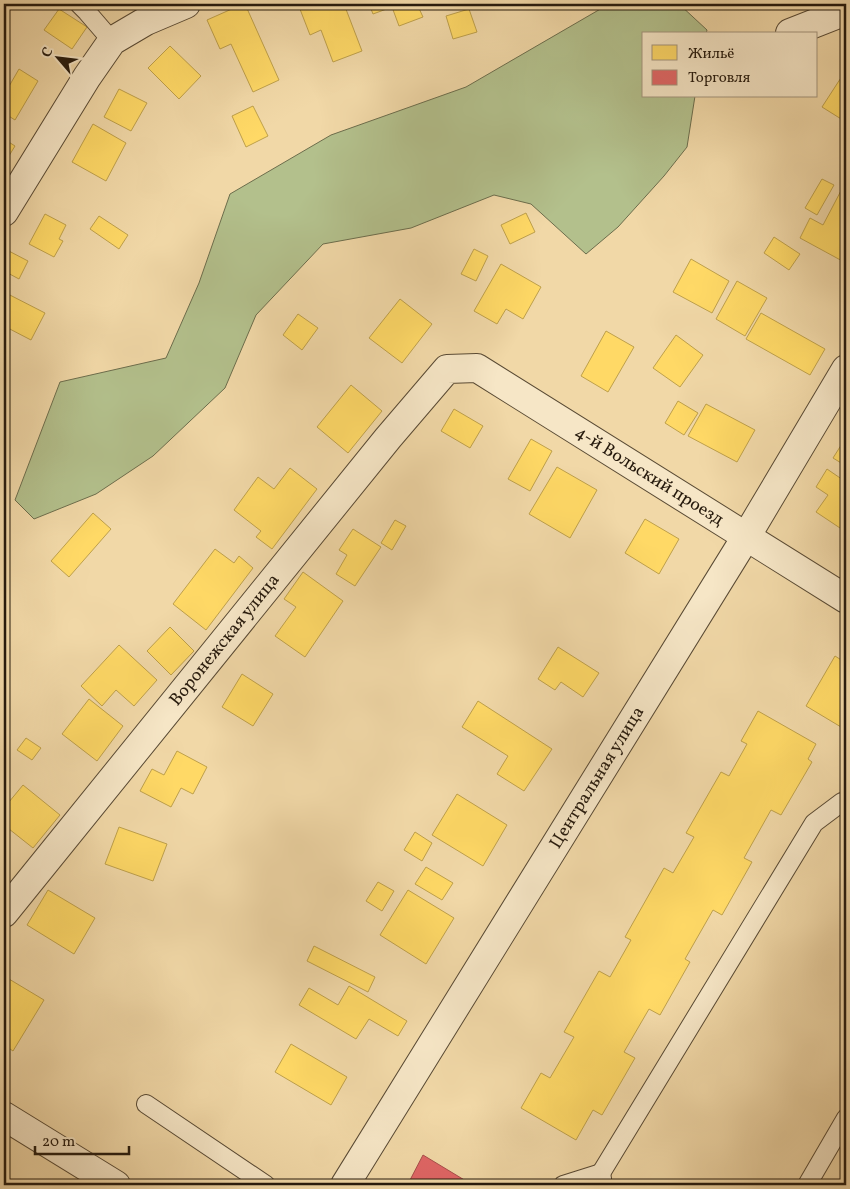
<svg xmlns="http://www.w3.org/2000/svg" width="850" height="1189" font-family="Vollkorn,serif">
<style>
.green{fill:#b3c08c;stroke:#6c6d4c}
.homes{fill:#ffd966;stroke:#bea04b}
.shops{fill:#e06666;stroke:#a84f4b}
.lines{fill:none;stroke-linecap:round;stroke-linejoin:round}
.lane-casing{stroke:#594a34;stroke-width:20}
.street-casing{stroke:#594a34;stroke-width:30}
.lane{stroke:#f6e6c6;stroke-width:18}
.street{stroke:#f6e6c6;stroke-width:28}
.labels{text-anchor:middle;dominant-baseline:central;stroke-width:5;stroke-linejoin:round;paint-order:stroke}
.street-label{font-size:18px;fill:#261a0d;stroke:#f6e6c6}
</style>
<rect width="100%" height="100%" fill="#f1d8a7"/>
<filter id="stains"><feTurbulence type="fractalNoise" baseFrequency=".004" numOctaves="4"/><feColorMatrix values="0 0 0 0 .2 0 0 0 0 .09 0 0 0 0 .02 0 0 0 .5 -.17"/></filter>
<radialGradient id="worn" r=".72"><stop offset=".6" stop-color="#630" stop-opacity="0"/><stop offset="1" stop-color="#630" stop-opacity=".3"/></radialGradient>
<!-- green -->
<polygon class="green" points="609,4 679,4 707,30 706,34 644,34 644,96 695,96 687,147 664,176 618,227 586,254 531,204 494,195 411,228 323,244 256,315 225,388 153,456 96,494 34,519 15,500 60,382 166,358 199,283 230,194 331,135 466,87"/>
<!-- homes -->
<g class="homes">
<polygon points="243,4 245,4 279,80 253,92 231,44 220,49 207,20"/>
<polygon points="298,4 344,4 362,51 333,62 321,30 310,35"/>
<polygon points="369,4 417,4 423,17 399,26 392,7 373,14"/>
<polygon points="59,9 87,27 72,49 44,30"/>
<polygon points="469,9 477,32 453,39 446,16"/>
<polygon points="170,46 201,76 179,99 148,68"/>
<polygon points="19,69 38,81 15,120 4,113 4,95"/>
<polygon points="846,70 846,122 822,107"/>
<polygon points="119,89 147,103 131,131 104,117"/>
<polygon points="253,106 268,136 246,147 232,116"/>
<polygon points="93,124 126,143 106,181 72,162"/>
<polygon points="4,139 15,146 4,164"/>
<polygon points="822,179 834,185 817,215 805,208"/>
<polygon points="844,185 846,186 846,263 800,238 810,218 823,225"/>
<polygon points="526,213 535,232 510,244 501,225"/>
<polygon points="45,214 66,225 59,239 63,241 54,257 29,244"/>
<polygon points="99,216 128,235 119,249 90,229"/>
<polygon points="774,237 800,254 789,270 764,253"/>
<polygon points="5,249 28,261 19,279 4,271 4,251"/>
<polygon points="474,249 488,256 476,281 461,274"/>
<polygon points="691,259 729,281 712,313 673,292"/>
<polygon points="501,264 541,287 523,319 506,309 497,324 474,311"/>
<polygon points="737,281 767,298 745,336 716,319"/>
<polygon points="4,292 45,313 31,340 4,326"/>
<polygon points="400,299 432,324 402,363 369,338"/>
<polygon points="761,313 825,349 810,375 746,339"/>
<polygon points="298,314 318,328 302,350 283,335"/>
<polygon points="606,331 634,347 608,392 581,376"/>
<polygon points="676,335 703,355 680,387 653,368"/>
<polygon points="351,385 382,411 348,453 317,427"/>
<polygon points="678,401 698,413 684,435 665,423"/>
<polygon points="706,404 755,430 737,462 688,436"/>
<polygon points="454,409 483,426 470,448 441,431"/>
<polygon points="531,439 552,451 530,491 508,479"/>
<polygon points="845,439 846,440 846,466 833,458"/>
<polygon points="557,467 597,490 570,538 529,514"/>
<polygon points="290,468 317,489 272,549 256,537 261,531 234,510 258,477 274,489"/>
<polygon points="827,469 846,482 846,532 816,512 828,495 816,487"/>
<polygon points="93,513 111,529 69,577 51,561"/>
<polygon points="645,519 679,539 659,574 625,553"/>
<polygon points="395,520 406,526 392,550 381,543"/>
<polygon points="353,529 381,547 355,586 336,574 347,555 339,550"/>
<polygon points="215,549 234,563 239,556 253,568 206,630 173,604"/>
<polygon points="303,572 343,601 305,657 275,636 296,607 284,599"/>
<polygon points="170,627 194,651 171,675 147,651"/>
<polygon points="119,645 157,680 134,706 116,690 102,706 81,686"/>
<polygon points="558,647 599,673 583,697 561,682 555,690 538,679"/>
<polygon points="835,656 846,663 846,730 806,706"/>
<polygon points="242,674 273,694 253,726 222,707"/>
<polygon points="89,699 123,726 97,761 62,734"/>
<polygon points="478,701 552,749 524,791 497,774 508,756 462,727"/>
<polygon points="758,711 816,744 808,759 812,762 781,815 771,810 744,858 752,862 722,915 713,910 685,959 690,962 660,1015 649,1009 624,1052 635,1058 602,1115 593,1110 576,1140 521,1108 541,1073 550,1078 574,1037 564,1032 599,971 610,977 631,940 625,937 664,868 673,873 694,837 686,833 721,772 729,776 747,744 741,741"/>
<polygon points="26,738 41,748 32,760 17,750"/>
<polygon points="177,751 207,767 193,794 181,788 171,807 140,791 152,769 164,775"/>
<polygon points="23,785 60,815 33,848 4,825 4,808"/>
<polygon points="457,794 507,825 483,866 432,835"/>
<polygon points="119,827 167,844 153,881 105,864"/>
<polygon points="415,832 432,843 422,861 404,850"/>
<polygon points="426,867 453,883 442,900 415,884"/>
<polygon points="378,882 394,891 382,911 366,901"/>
<polygon points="48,890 95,918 74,954 27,925"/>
<polygon points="408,890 454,918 426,964 380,935"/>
<polygon points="314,946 375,977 368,992 307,961"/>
<polygon points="4,976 44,1000 13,1051 4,1045"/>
<polygon points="349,986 407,1021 398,1036 369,1019 356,1039 299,1005 309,988 338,1005"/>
<polygon points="291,1044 347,1077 331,1105 275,1072"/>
</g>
<!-- shops -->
<polygon class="shops" points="423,1155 471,1184 471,1185 412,1185 409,1182"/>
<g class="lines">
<defs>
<g id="lane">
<polyline points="79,4 87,12 112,41"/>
<polyline points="146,1104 266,1185"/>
<polyline points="601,1173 814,823 842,802 846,803"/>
<polyline points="563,1185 601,1173 603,1185"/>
<polyline points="807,1185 846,1118"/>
</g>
<g id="street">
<polyline points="790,33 846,11"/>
<polyline points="4,212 87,77 112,41 146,21 186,4"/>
<path id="s1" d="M4 913 388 438 447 369 477 368 846 599"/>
<polyline points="4,1116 116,1185"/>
<path id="s2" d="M345 1185 746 537 846 369"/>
</g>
</defs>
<!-- lane casing -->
<use href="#lane" class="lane-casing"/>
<!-- street casing -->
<use href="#street" class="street-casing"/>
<!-- lane -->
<use href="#lane" class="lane"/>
<!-- street -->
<use href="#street" class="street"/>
</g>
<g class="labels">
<!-- street labels -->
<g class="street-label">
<text stroke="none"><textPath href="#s1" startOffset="935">4-й Вольский проезд</textPath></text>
<text stroke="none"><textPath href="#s1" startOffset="351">Воронежская улица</textPath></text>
<text stroke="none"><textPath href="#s2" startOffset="479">Центральная улица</textPath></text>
</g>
</g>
<!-- margin -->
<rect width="850" height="1189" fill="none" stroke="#f1d8a7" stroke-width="20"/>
<rect x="5" y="5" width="840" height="1179" fill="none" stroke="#261a0d" stroke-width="2.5"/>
<rect x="10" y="10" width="830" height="1169" fill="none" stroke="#261a0d"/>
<!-- legend -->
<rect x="642" y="32" width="175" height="65" fill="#f6e6c6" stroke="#a3947c"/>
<rect x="652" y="45" width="25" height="15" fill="#ffd966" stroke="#a3947c"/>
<text x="688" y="58" font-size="15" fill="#261a0d">Жильё</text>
<rect x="652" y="70" width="25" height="15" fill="#e06666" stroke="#a3947c"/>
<text x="688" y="82" font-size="15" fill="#261a0d">Торговля</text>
<!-- north arrow -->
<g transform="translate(58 58) rotate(298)" stroke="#f6e6c6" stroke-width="4" paint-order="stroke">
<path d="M0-4L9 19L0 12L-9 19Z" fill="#261a0d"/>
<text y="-8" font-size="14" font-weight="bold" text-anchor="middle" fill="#261a0d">С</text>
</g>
<!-- scale -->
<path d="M35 1146v8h94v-8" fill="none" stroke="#261a0d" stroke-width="2.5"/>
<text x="42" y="1146" font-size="15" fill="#261a0d" stroke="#f6e6c6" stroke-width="4" paint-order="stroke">20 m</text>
<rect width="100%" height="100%" filter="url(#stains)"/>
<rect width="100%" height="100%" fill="url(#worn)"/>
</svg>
